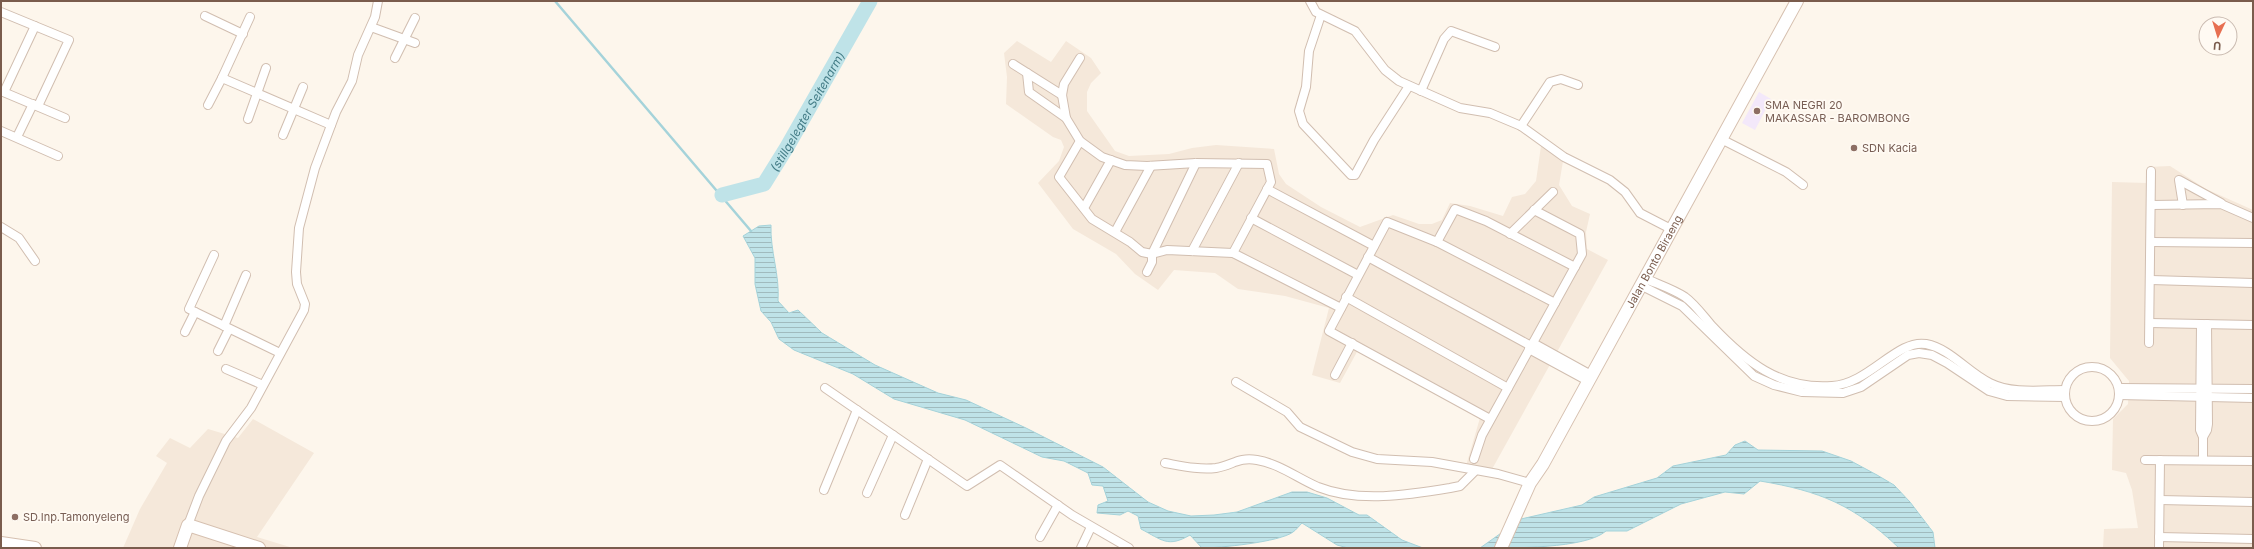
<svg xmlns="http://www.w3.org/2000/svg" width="2254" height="549" font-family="Inter,sans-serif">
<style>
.residential{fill:#f5e8da}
.education{fill:#f3e8fa}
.water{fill:url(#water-rules);stroke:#a5d3da}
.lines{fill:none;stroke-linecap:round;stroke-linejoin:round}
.stream{stroke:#a5d3da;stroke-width:2.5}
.river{stroke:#bfe3e8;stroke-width:15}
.street-casing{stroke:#d1beb0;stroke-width:10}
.secondary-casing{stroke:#d6c0b0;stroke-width:14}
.street{stroke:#fff;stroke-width:8}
.secondary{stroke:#fff;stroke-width:12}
.education-dot{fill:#8d6e63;stroke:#fffaf3;stroke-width:1.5}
.labels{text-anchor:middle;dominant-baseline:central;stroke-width:3.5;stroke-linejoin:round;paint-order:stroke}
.education-label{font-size:11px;fill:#785e54;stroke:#fffaf3;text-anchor:start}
.street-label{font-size:11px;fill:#7a5c4d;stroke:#fffaf3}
.water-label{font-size:12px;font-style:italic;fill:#437c86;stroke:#fffaf3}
</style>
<defs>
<pattern id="water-rules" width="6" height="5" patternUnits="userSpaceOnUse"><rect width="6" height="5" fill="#bfe3e8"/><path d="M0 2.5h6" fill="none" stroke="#a0bbbe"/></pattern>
</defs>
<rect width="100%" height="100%" fill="#fdf6ec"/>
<!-- residential -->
<g class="residential">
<polygon points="1017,41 1051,62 1066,41 1091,58 1101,73 1091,83 1087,92 1087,111 1115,151 1129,156 1169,154 1192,148 1216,145 1274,149 1279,174 1286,184 1321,207 1360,227 1393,215 1419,224 1432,224 1442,220 1450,203 1470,206 1503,216 1512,197 1525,194 1536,181 1541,146 1563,161 1559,185 1572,206 1590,214 1586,232 1587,249 1608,260 1491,471 1466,466 1482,411 1358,350 1340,383 1312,375 1329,308 1285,296 1238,289 1215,273 1174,270 1158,290 1135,274 1116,254 1073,229 1038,183 1059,161 1064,147 1061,140 1053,137 1006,104 1007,77 1004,53"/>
<polygon points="2170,166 2206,189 2253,210 2253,548 2103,548 2104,529 2138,528 2132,490 2126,473 2112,470 2113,419 2128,404 2129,381 2110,358 2112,182 2147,183 2147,167"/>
<polygon points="253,419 314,453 257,537 293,548 123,548 140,509 167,463 156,456 170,438 190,448 208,429 238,438"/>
</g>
<!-- education -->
<polygon class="education" points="1759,92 1771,99 1755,130 1742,123"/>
<!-- water -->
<g class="water">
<path d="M771 225C770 251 780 275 778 301L789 313 798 310 822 333 875 365 938 393 966 400 1026 428 1103 467 1148 502 1168 511 1191 516 1214 515 1237 512 1292 492H1307L1327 498 1359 515H1367L1402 540 1423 548H1348L1337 545 1302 523C1299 526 1296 530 1293 532 1280 542 1219 548 1202 548L1190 535C1168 548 1162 540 1141 529L1138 516 1128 511 1120 515 1097 513 1098 505 1108 501 1103 486 1092 485 1088 473 1064 461 1042 457 965 420 894 399 853 374 794 350 779 339 771 322 761 311 755 284V258L743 236 759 226Z"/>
<path d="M1745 441 1758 450 1822 451 1851 461 1877 475 1894 485 1910 502 1933 532 1935 548H1899C1854 505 1820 491 1760 481L1744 494 1725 492 1681 504 1627 531H1606C1586 549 1511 548 1480 548L1521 519 1582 505 1594 497 1657 478 1673 466 1726 455 1735 445Z"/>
</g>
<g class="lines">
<!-- stream -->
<polyline class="stream" points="555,1 751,231"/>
<!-- river -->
<path class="river" id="s1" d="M722 195 764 184 787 147 870 1"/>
<defs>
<g id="street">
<polyline points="1310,1 1316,12 1355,31 1385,70 1399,81 1460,108 1490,113 1521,126 1564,157 1610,180 1625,192 1640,213 1671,229"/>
<polyline points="1,12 69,40 38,106"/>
<polyline points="1321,15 1309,51 1306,87 1299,111 1303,124 1351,175 1355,175 1374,140 1409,86"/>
<polyline points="205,16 243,34"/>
<polyline points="371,27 415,43"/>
<polyline points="395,58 415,18"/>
<polyline points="1080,58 1064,84 1062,95 1066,118 1080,141 1102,157 1125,165 1147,166 1196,163 1267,164 1271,182 1233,253"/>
<polyline points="1013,64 1062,95"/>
<polyline points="1027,73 1029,92 1066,118"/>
<polyline points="222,78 250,17"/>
<polyline points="1,91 65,118"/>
<polyline points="1421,91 1444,39 1451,31 1495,47"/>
<polyline points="4,92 35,26"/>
<polyline points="208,105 222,78 331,125"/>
<polyline points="248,119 266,68"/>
<polyline points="1521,126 1550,82 1561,79 1578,85"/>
<polyline points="1,131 58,156"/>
<polyline points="283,135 303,87"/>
<polyline points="17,137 33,104"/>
<polyline points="1721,139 1786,172 1803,185"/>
<polyline points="1080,141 1059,177 1092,219 1130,242 1142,252 1152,254 1167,250 1233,253 1341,308"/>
<polyline points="1267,189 1374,246"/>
<polyline points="2152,205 2221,204 2253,218"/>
<polyline points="2183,205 2179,180 2221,203"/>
<polyline points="1084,208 1111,160"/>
<polyline points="1251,218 1358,275"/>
<polyline points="1,227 19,238 35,261"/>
<polyline points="1115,232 1151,166"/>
<polyline points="1510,234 1553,192"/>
<polyline points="1437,242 1455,209 1486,221 1575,267"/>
<polyline points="2152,242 2253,243"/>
<polyline points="1192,251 1239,163"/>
<polyline points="214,255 189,309 280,353"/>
<polyline points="1368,257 1531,346"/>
<polyline points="1147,272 1152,262 1152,254 1196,163"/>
<path d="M1644 278C1657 284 1673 289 1685 297 1695 304 1704 317 1712 326 1745 361 1780 390 1832 386 1869 384 1897 339 1926 344 1951 349 1967 372 1990 383 2012 394 2041 390 2065 390"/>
<polyline points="2151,280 2253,283"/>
<polyline points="1640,285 1682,306 1754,376 1774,385 1802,392 1843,393 1861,387 1908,355 1919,353 1932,355 1947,363 1989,391 2007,396 2065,397"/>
<polyline points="1346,297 1508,388"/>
<polyline points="2150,323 2253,325"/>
<polyline points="2201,324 2200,430 2203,437"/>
<polyline points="224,326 246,275"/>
<polyline points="185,332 195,312"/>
<polyline points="1533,343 1591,375"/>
<polyline points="2149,343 2151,171"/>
<polyline points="1529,349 1588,381"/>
<polyline points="218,351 229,329"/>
<circle cx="2092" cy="394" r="27"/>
<polyline points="226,369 263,385"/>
<polyline points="1335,375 1352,343"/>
<polyline points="1236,382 1287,412 1300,427 1352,452 1377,459 1432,462 1498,474 1530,483"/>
<polyline points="825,388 967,486 1000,465 1072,515 1129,548"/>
<polyline points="2119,388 2253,389"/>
<polyline points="2119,395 2253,398"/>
<polyline points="1490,419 1329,331 1387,222 1437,242 1555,303"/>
<polyline points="1474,459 1482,435 1582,254 1580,234 1534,210"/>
<polyline points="2145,460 2253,461"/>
<polyline points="2203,460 2203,437 2207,430 2208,424 2207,324"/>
<path d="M1165 463C1182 466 1199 470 1216 468 1233 465 1238 457 1257 460 1280 464 1297 478 1318 487 1358 503 1408 495 1450 488L1460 486 1475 471"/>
<polyline points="824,490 857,410"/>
<polyline points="867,493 893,435"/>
<polyline points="2160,500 2253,502"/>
<polyline points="905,515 928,459"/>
<polyline points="188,525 199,496 226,441 251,408 304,310 305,304 297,284 296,272 299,228 315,168 336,112 352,81 358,55 375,17 378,1"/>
<polyline points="1040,537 1058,505"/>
<polyline points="2159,537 2253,539"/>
<polyline points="1081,548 1091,527"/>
<polyline points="2159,548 2160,460"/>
</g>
<g id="secondary">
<polyline points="1,543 35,548"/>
<polyline points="180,548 188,525 259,548"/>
<path id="s2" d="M1501 548 1530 483 1543 464 1797 1"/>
</g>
</defs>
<!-- street casing -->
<use href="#street" class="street-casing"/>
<!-- secondary casing -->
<use href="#secondary" class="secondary-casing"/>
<!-- street -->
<use href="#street" class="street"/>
<!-- secondary -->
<use href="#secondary" class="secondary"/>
</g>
<!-- markers -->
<g class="education-dot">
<circle cx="1757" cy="111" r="4"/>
<circle cx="1854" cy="148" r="4"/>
<circle cx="15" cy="517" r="4"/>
</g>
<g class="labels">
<!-- education labels -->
<g class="education-label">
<text x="1765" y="105">SMA NEGRI 20<tspan x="1765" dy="13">MAKASSAR - BAROMBONG</tspan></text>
<text x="1862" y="148">SDN Kacia</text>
<text x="23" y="517">SD.Inp.Tamonyeleng</text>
</g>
<!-- street labels -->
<g class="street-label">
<text stroke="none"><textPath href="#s2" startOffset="325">Jalan Bonto Biraeng</textPath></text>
</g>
<!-- water labels -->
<g class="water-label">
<text stroke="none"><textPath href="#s1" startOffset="128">(stillgelegter Seitenarm)</textPath></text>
</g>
</g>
<!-- border -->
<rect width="2254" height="549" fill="none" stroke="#7a5c4d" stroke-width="4"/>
<!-- north arrow -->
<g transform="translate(2218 36) rotate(184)"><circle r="19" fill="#fffaf3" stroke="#cabbb1"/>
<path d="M0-3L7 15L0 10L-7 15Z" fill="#e76f51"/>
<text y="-6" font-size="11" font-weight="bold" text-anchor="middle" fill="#7a5c4d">U</text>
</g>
</svg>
